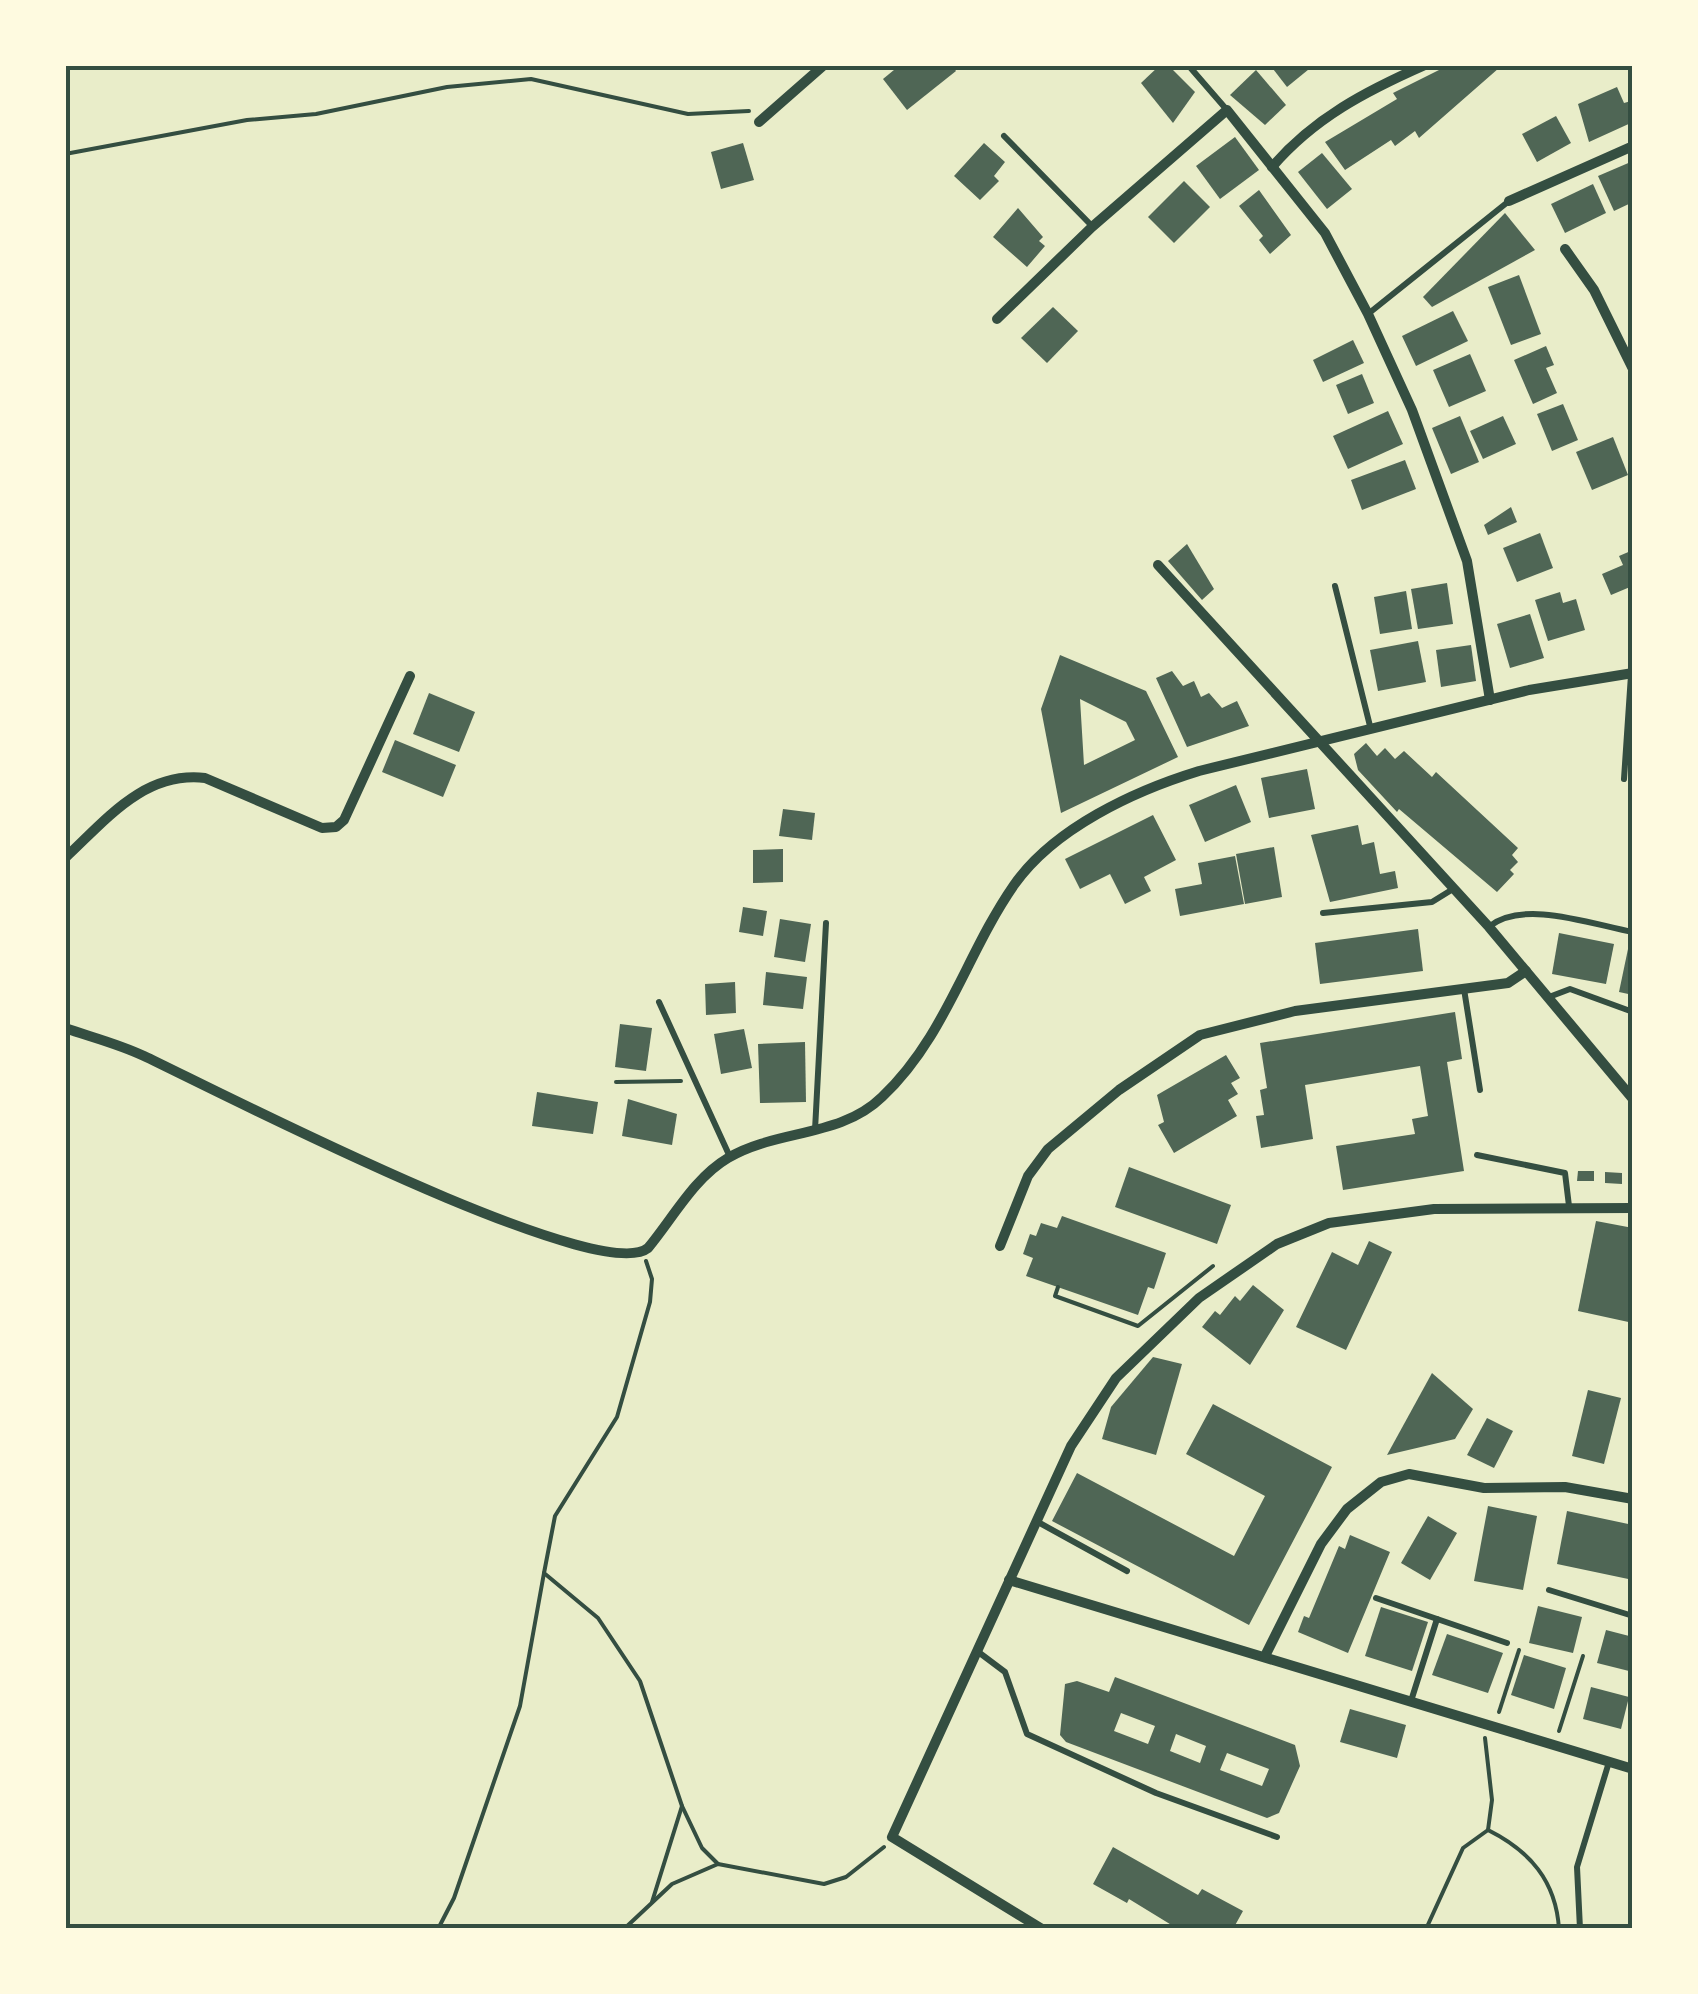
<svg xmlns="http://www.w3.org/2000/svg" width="1698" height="1994" font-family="Roboto,sans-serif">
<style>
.building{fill:#4f6655;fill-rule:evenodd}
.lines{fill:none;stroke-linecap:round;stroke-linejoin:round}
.path{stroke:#344e41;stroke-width:4}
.service{stroke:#344e41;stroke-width:6}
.minor{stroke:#344e41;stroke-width:10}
.neatline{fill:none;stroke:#344e41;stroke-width:4}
</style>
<rect width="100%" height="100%" fill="#e9edc9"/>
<!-- building -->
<g class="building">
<polygon points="900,65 952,65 956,71 907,110 883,79"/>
<polygon points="1160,65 1168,65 1195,92 1173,123 1141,83"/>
<polygon points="1270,65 1314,65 1287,87"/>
<polygon points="1449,65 1499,68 1419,138 1415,131 1395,146 1391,140 1345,170 1325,142 1397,99 1393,93"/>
<polygon points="1256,70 1286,105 1265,125 1230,95"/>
<polygon points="1617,87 1624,103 1631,101 1633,106 1633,122 1589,142 1578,104"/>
<polygon points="1556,116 1571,143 1537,162 1522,134"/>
<polygon points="1235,137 1259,170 1220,199 1196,166"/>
<polygon points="743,143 754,180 721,189 711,152"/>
<polygon points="984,143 1005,162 994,176 999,181 980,200 954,176"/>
<polygon points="1322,153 1352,189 1327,209 1298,172"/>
<polygon points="1633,161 1633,202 1614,211 1598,176"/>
<polygon points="1184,181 1210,207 1174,243 1148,217"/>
<polygon points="1593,184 1606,213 1565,233 1551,204"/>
<polygon points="1259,190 1291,235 1270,254 1259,240 1263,236 1239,206"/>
<polygon points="1018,208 1043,237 1039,241 1045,246 1027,267 993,237"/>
<polygon points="1505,213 1535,250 1432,307 1423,297"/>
<polygon points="1519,275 1541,334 1511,345 1488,287"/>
<polygon points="1053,307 1078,331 1047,363 1021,338"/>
<polygon points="1453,311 1468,341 1416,366 1402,336"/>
<polygon points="1353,340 1364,363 1323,382 1313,360"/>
<polygon points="1546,346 1554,365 1546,368 1557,393 1533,404 1514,360"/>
<polygon points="1470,354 1486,391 1449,407 1433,370"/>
<polygon points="1362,374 1374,403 1348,414 1336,385"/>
<polygon points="1563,404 1578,440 1552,451 1537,414"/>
<polygon points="1388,411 1403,444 1348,469 1333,436"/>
<polygon points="1460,416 1479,462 1451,474 1432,428"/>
<polygon points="1503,416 1516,444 1483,459 1470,431"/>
<polygon points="1613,437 1628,475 1592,490 1576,452"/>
<polygon points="1405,460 1416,489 1362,510 1351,480"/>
<polygon points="1511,507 1517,522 1488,535 1484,525"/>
<polygon points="1540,533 1553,568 1517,582 1503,548"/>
<polygon points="1187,544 1214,589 1202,600 1168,561"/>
<polygon points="1633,550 1633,595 1630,587 1611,595 1602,574 1623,565 1619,556"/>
<polygon points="1447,583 1453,624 1418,629 1411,589"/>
<polygon points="1406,591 1412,629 1380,634 1374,597"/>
<polygon points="1560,592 1563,603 1576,599 1585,630 1548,641 1535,600"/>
<polygon points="1530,614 1544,658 1510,668 1497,624"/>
<polygon points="1418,641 1426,682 1378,691 1370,650"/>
<polygon points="1471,645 1476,681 1441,687 1436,650"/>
<path d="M1060 655 1146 691 1178 757 1061 813 1041 709ZM1080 699 1126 722 1135 740 1084 765Z"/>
<polygon points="1172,671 1183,686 1194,681 1201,697 1209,693 1222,708 1237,701 1249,726 1187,747 1156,678"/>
<polygon points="429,693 475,712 459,752 413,734"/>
<polygon points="395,740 456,765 443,797 382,772"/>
<polygon points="1366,743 1377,756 1385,748 1395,759 1404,751 1432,777 1436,772 1518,848 1512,855 1518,862 1510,870 1514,874 1497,892 1399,809 1397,812 1358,770 1354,754"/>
<polygon points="1307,769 1315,809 1269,818 1261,778"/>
<polygon points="1236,785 1251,822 1205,842 1189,805"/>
<polygon points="783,809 815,813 812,840 779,836"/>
<polygon points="1153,815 1176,860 1144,877 1151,891 1125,904 1110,874 1080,889 1065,859"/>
<polygon points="1358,825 1362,845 1374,842 1380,874 1395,871 1398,888 1330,902 1311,835"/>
<polygon points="1274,847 1282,897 1245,904 1236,854"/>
<polygon points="783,849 783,882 753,883 753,850"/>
<polygon points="1235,856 1244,904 1180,916 1175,889 1202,884 1198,863"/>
<polygon points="743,907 767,911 763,936 739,932"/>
<polygon points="780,919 811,924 805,962 774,957"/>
<polygon points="1418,929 1423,971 1320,984 1315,943"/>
<polygon points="1559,933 1614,944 1606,984 1552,974"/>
<polygon points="1628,949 1633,950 1633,995 1619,992"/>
<polygon points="766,972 807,977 803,1009 763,1005"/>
<polygon points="735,982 736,1013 706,1015 705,984"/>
<polygon points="1455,1012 1462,1059 1447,1062 1464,1171 1343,1190 1336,1146 1415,1134 1412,1119 1428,1116 1420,1066 1305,1085 1313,1139 1261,1148 1256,1116 1264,1115 1260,1090 1267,1088 1260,1043"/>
<polygon points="620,1024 652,1028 646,1071 615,1067"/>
<polygon points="744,1029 752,1068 721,1074 714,1034"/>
<polygon points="805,1042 806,1102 760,1103 758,1044"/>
<polygon points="1226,1055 1240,1078 1231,1083 1238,1094 1228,1100 1237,1116 1174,1153 1158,1125 1164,1122 1157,1095"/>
<polygon points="537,1092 598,1102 593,1134 532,1126"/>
<polygon points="628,1099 677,1114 672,1145 622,1136"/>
<polygon points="1129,1167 1231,1205 1217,1244 1115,1207"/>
<polygon points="1578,1171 1594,1171 1594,1181 1577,1181"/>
<polygon points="1605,1172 1622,1173 1622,1184 1605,1183"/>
<polygon points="1062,1216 1166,1253 1154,1289 1148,1287 1138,1315 1026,1276 1033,1258 1023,1254 1030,1234 1036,1236 1041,1223 1057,1228"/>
<polygon points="1596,1221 1633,1228 1633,1323 1578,1311"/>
<polygon points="1369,1241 1392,1252 1346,1350 1296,1327 1332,1252 1358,1265"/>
<polygon points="1253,1285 1284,1310 1250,1365 1202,1327 1215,1311 1220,1315 1235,1296 1240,1301"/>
<polygon points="1153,1357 1182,1364 1156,1455 1102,1439 1111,1407"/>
<polygon points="1432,1373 1473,1409 1455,1439 1387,1455"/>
<polygon points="1588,1390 1621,1398 1604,1464 1572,1456"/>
<polygon points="1213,1404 1332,1467 1249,1625 1052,1521 1077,1473 1234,1556 1265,1496 1186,1454"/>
<polygon points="1487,1418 1513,1431 1494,1468 1467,1455"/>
<polygon points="1488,1506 1537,1516 1523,1590 1474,1581"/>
<polygon points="1567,1511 1633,1525 1633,1580 1557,1564"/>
<polygon points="1428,1516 1457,1533 1430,1580 1401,1563"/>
<polygon points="1350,1535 1390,1552 1348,1653 1298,1632 1304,1616 1309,1618 1339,1546 1345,1549"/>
<polygon points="1538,1606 1582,1617 1573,1653 1529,1643"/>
<polygon points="1381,1607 1428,1622 1412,1671 1365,1656"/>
<polygon points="1606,1630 1633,1637 1633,1672 1597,1663"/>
<polygon points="1447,1634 1503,1653 1488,1693 1432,1675"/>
<polygon points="1524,1655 1566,1668 1554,1709 1511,1695"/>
<path d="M1115 1677 1295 1745 1300 1766 1279 1813 1267 1818 1066 1742 1060 1735 1065 1684 1077 1681 1109 1692ZM1121 1713 1155 1726 1148 1744 1114 1731ZM1176 1734 1206 1746 1200 1763 1170 1751ZM1227 1753 1269 1769 1262 1786 1220 1770Z"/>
<polygon points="1591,1687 1629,1697 1621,1729 1583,1719"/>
<polygon points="1350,1709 1406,1725 1397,1758 1340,1742"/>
<polygon points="1113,1847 1198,1895 1202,1889 1243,1911 1233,1929 1178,1929 1129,1899 1127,1903 1093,1884"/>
</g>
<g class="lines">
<!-- path -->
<g class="path">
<polyline points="65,154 247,120 316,114 447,87 531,79 688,114 749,111"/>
<polyline points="616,1082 681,1081"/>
<polyline points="646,1261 652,1279 650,1302 617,1417 555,1516 544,1573 598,1618 640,1681 682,1806 702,1848 718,1864"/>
<polyline points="1058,1287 1055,1296 1138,1326 1213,1266"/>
<polyline points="1499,1712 1519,1650"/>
<polyline points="1559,1731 1583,1656"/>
<path d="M1485 1738 1492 1800 1488 1830C1530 1851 1556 1881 1559 1929"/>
<polyline points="652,1902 682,1806"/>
<polyline points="438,1929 454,1898 520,1706 544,1573"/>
<polyline points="624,1929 672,1884 718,1864 824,1884 846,1877 884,1847"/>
<polyline points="1426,1929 1463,1848 1488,1830"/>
</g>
<!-- service -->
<g class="service">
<polyline points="1188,65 1227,110"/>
<polyline points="1004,136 1092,226"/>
<polyline points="1368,314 1509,201"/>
<polyline points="1335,586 1371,730"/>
<polyline points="1624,779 1631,675"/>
<polyline points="1323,913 1432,902 1453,889"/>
<path d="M1490 926C1524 899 1594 925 1633 932"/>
<polyline points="1464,989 1480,1090"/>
<polyline points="1549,997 1570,989 1633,1012"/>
<polyline points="659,1002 730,1157"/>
<polyline points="815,1130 826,923"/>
<polyline points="1477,1155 1565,1173 1569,1206"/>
<polyline points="1036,1521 1127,1571"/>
<polyline points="1549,1590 1633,1616"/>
<polyline points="1376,1598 1507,1643"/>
<polyline points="977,1651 1005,1672 1027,1734 1156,1793 1277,1837"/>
<polyline points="1411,1701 1437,1619"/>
<polyline points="1580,1929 1577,1867 1609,1762"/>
</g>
<!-- minor -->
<g class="minor">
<polyline points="759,122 824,65"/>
<path d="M1272 167C1314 118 1366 91 1425 65"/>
<polyline points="1509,201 1633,146"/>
<polyline points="1565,249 1594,290 1633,369"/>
<polyline points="997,319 1092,227 1227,110 1325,233 1368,314 1412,410 1467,561 1490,700"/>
<polyline points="1158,565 1489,927 1633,1099"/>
<path d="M65 858C106 820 144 771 205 778L322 828 336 827 344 820 410 676"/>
<path d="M65 1028C91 1037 119 1044 144 1056 212 1088 598 1288 648 1248 673 1218 694 1178 728 1158 777 1129 840 1138 882 1097 945 1038 966 954 1014 885 1054 828 1134 791 1199 771L1529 690 1633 673"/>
<polyline points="1000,1246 1028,1176 1048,1149 1119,1090 1200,1035 1295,1011 1508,983 1526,971"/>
<polyline points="1009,1580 1633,1769"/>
<polyline points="1265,1656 1321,1544 1347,1509 1381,1482 1409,1474 1484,1488 1565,1487 1633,1499"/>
<polyline points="1042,1929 892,1837 1071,1446 1116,1378 1199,1298 1277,1244 1329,1223 1434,1209 1633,1208"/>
</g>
</g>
<!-- border -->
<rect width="1698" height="1994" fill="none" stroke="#fefae0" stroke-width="135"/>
<rect x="68" y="68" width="1562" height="1858" class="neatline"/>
</svg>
